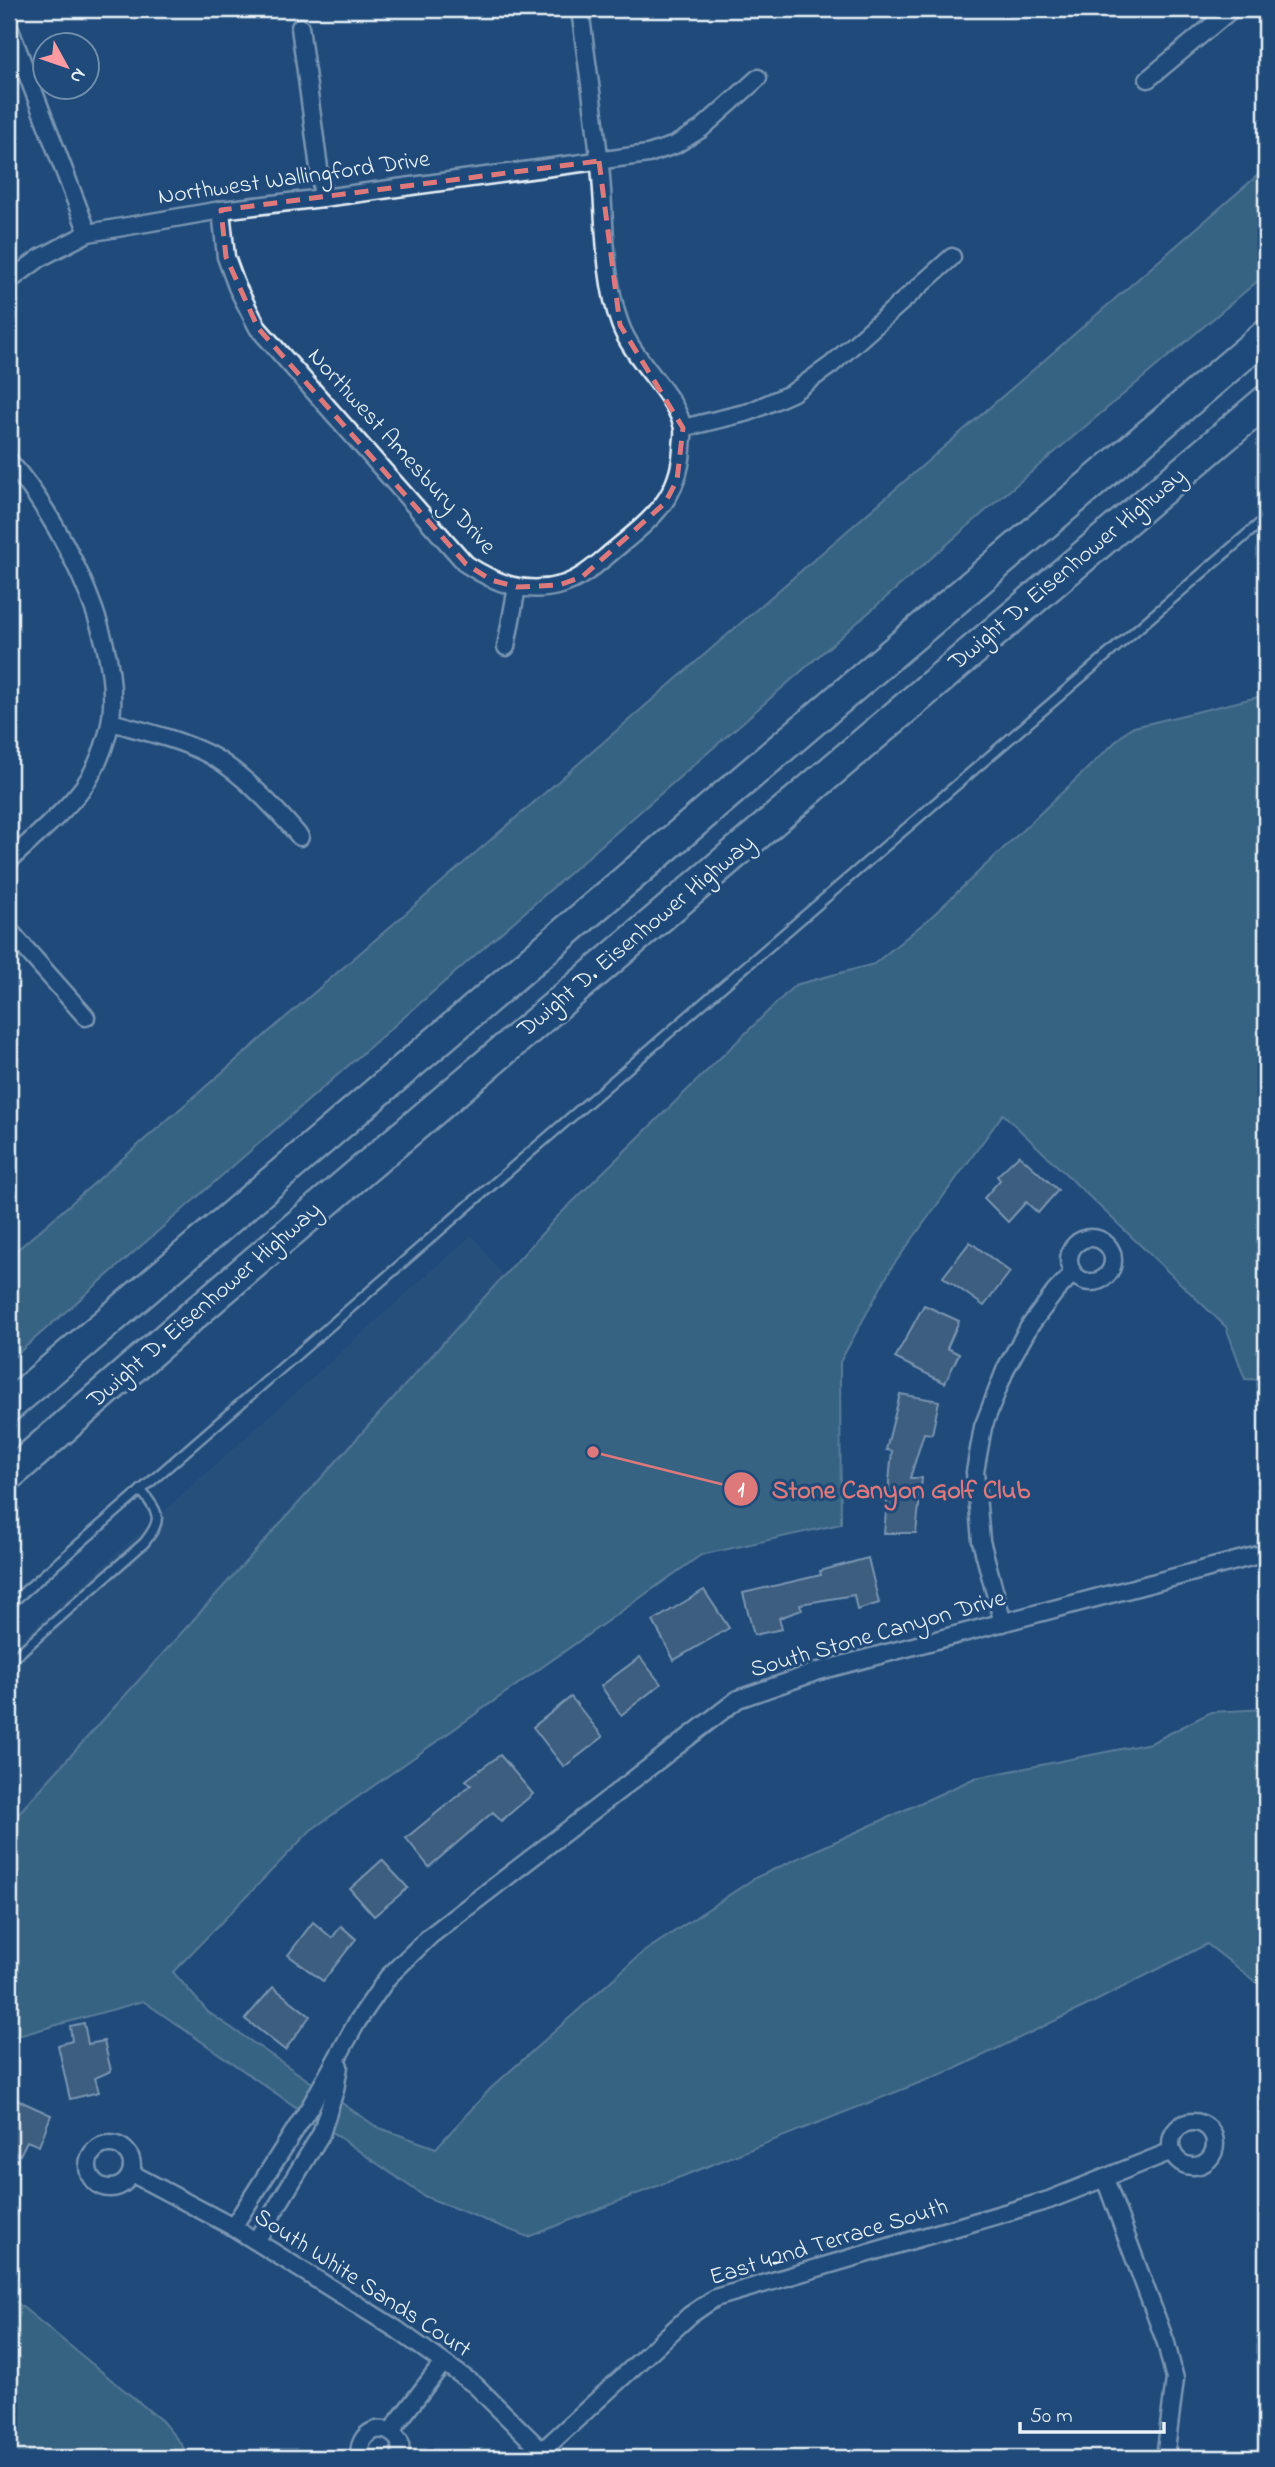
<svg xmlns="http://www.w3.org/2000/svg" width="1275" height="2467" font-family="'Indie Flower',sans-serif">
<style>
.built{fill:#33577d}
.green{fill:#53828c;stroke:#9ebac2;stroke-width:2}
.building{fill:#637483;stroke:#e8f1f8;stroke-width:2}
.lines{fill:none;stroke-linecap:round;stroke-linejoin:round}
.service-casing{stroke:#e8f1f8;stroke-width:13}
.minor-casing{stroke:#e8f1f8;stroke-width:21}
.motorway-casing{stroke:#e8f1f8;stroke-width:35}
.service{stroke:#1f4a7a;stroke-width:8}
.minor{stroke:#1f4a7a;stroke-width:16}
.motorway{stroke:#1f4a7a;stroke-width:30}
.marked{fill:none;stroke:#dd787b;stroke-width:5;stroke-dasharray:14 9;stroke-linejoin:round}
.labels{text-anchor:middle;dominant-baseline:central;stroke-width:6;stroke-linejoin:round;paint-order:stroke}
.street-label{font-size:24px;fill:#e8f1f8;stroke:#1f4a7a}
.leader{fill:none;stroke:#dd787b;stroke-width:2.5}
.callout-dot{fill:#dd787b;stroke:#1f4a7a;stroke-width:2.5}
.mark-label{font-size:21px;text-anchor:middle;font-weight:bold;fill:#fff}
.callout-label{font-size:26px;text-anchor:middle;font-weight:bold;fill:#dd787b;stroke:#1f4a7a;stroke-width:6;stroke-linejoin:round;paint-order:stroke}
</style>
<rect width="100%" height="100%" fill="#1f4a7a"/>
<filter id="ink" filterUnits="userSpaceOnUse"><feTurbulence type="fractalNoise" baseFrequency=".0143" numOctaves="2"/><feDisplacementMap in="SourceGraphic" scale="14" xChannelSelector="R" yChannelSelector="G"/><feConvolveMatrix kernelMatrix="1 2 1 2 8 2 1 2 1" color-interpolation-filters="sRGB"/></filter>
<g filter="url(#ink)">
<!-- built -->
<polygon class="built" points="472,1235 503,1276 9,1824 9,1650"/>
<!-- green -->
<g class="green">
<polygon points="1266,168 1266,274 990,507 9,1361 9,1257"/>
<polygon points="1266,695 1266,1380 1245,1379 1226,1327 1003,1114 892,1267 840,1362 841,1524 701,1555 311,1830 173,1972 208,2012 377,2127 436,2148 490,2089 642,1953 755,1878 975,1778 1151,1743 1211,1712 1266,1709 1266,1990 1207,1944 1098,2000 957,2068 528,2237 424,2196 143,2001 14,2037 9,2041 9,1824 555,1219 795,985 874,964 930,918 1130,728"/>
<polygon points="9,2296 162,2421 182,2445 188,2458 9,2458"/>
</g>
<!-- building -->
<g class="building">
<polygon points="1019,1155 1058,1190 1038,1213 1026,1202 1008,1222 984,1198 1000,1180 997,1176"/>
<polygon points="970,1242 1010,1272 984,1306 943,1277"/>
<polygon points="924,1305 959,1321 947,1348 959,1354 945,1383 895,1358"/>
<polygon points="900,1394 939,1401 932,1434 924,1433 910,1478 922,1478 916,1533 884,1533 892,1451 886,1450"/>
<polygon points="868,1558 879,1603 857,1610 854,1595 800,1604 802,1610 779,1618 782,1629 754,1635 743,1593 821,1575 820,1571"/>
<polygon points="704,1590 729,1628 674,1660 653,1621"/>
<polygon points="640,1657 661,1684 621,1715 601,1686"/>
<polygon points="571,1697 603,1737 564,1767 533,1727"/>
<polygon points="500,1755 533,1794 501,1821 493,1812 429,1867 406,1838 471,1785 466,1780"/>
<polygon points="382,1860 408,1888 374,1916 350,1889"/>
<polygon points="313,1922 332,1938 341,1926 356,1939 323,1981 288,1955"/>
<polygon points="273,1987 310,2016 285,2050 245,2019"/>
<polygon points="84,2023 88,2044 104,2041 111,2071 95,2078 99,2092 70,2099 58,2045 72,2041 70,2026"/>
<polygon points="9,2096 51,2115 39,2146 27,2141 20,2155 9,2150"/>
</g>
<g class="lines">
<defs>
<g id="service">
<polyline points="9,1605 454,1218 1266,518"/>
<path d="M9 1662 144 1543C164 1518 159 1514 141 1490"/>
</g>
<g id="minor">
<polyline points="9,27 88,233"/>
<polyline points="300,27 323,198"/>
<polyline points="1148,79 1232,9"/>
<path d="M221 210 226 257 237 287 258 328 466 564C495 583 525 595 561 585 582 579 597 564 613 551 649 521 679 500 682 449 682 443 684 435 683 428 676 394 633 361 620 324 604 281 605 223 601 177 596 121 587 65 580 9"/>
<polyline points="9,281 40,258 88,233 221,210 323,198 648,154 675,145 701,129 758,78"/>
<polyline points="683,428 749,412 792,393 831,365 952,257"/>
<path d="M9 461C59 517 116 631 112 707 111 732 99 765 84 786 63 814 34 837 9 861"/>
<polyline points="506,647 517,587"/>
<path d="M111 722C143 731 178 739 208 754 241 771 276 809 300 837"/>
<polyline points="9,930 86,1017"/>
<circle cx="1091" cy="1260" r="22"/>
<polyline points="1003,1623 981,1541 975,1472 983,1427 1006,1368 1029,1327 1055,1292 1073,1273"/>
<circle cx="1193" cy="2144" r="22"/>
<circle cx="110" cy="2166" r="22"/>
<polyline points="131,2173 233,2227 396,2329 475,2385 548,2457"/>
<polyline points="1105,2179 1166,2343 1175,2379 1165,2458"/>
<polyline points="233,2227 311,2105 357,2022 388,1977 430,1936 738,1699 819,1671 1266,1553"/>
<polyline points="256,2241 321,2134 335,2090 339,2066"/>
<polyline points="391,2431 443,2363"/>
<polyline points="542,2451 690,2315 715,2298 1049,2200 1172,2151"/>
<path d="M360 2458C355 2432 385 2418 400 2442L401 2458"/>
</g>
<g id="motorway">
<polyline points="9,1406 1266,335"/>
<polyline points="9,1475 222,1290 1266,401"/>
</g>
</defs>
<!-- service casing -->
<use href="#service" class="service-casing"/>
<!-- minor casing -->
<use href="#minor" class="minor-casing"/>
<!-- motorway casing -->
<use href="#motorway" class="motorway-casing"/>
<!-- service -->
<use href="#service" class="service"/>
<!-- minor -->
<use href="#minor" class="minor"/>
<!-- motorway -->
<use href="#motorway" class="motorway"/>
</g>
</g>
<!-- marked area -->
<path d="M0 0H1275V2467H0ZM599 161 620 325 683 428 677 480 665 503 582 577 559 585 517 587 491 580 466 564 258 328 226 257 221 210Z" fill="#1f4a7a" fill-opacity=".55" fill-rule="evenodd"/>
<path class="marked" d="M599 161 620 325 683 428 677 480 665 503 582 577 559 585 517 587 491 580 466 564 258 328 226 257 221 210Z"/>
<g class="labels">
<!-- street labels -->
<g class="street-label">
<text transform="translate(294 179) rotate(-8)">Northwest Wallingford Drive</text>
<text transform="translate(401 452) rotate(48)">Northwest Amesbury Drive</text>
<text transform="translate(1068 570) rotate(-40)">Dwight D. Eisenhower Highway</text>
<text transform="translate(637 937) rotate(-40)">Dwight D. Eisenhower Highway</text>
<text transform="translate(205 1306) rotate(-41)">Dwight D. Eisenhower Highway</text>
<text transform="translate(878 1635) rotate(-16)">South Stone Canyon Drive</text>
<text transform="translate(829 2243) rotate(-17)">East 42nd Terrace South</text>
<text transform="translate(362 2284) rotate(33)">South White Sands Court</text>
</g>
</g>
<!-- callouts -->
<path class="leader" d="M593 1452L741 1489"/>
<g class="callout-dot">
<circle cx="593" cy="1452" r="7"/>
<circle cx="741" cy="1489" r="18"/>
</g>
<g class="mark-label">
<text x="741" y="1496">1</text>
</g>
<g class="callout-label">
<text x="901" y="1498">Stone Canyon Golf Club</text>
</g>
<!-- margin -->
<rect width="1275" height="2467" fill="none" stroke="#1f4a7a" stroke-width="35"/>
<rect x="18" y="18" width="1240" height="2432" fill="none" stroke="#e8f1f8" stroke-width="2.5" filter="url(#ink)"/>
<!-- north arrow -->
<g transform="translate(66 66) rotate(130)"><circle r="33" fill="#1f4a7a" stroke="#6f8dac" stroke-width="2"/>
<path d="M0-5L12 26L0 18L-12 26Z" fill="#ff9aa2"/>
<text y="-10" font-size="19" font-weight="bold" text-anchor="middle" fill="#e8f1f8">N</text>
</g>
<!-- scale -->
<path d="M1020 2422v10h144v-10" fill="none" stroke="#e8f1f8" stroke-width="3.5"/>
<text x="1030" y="2422" font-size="21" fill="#e8f1f8" stroke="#1f4a7a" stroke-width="5" paint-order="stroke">50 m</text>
</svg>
